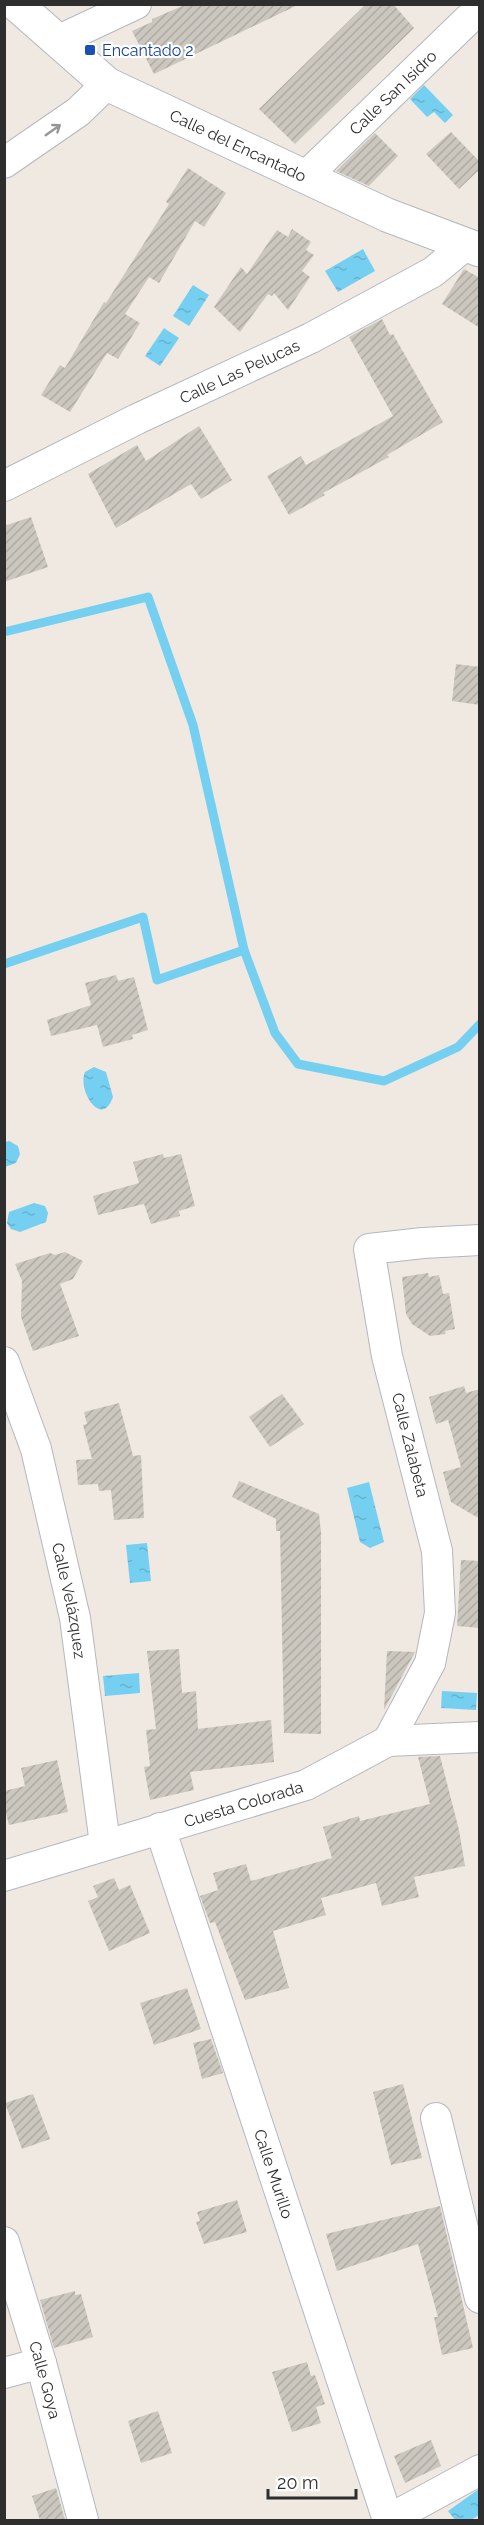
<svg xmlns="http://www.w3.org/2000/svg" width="484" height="2525" font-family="Raleway,sans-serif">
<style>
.water{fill:url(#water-ripples)}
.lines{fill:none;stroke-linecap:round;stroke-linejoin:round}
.stream{stroke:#75cff0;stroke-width:9}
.building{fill:url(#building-hatch)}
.street-casing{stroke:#b4b7c1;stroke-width:32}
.secondary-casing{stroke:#b4b7c1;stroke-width:35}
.street{stroke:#fff;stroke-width:30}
.secondary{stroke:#fff;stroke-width:33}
.oneway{stroke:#969696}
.transit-dot{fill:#1a4fb4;stroke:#fff;stroke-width:2}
.labels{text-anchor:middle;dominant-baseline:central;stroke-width:4.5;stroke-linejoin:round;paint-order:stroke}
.transit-label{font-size:16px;fill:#164399;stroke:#fff;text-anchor:start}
.street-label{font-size:16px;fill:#2e2e2e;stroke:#fff}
</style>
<defs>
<pattern id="water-ripples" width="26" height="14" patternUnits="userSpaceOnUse" patternTransform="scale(1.5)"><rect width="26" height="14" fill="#75cff0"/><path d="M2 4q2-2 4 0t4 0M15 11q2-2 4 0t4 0" fill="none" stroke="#66b2ce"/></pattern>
<pattern id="building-hatch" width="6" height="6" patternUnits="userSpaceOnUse" patternTransform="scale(1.5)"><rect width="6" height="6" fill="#cbc7bf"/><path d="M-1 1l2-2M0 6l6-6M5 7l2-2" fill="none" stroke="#afaba4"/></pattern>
</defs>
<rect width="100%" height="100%" fill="#efe9e1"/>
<!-- water -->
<g class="water">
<polygon points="424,85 453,115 445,123 434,112 427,117 410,99"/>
<polygon points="363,249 375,271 338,292 325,271"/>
<polygon points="193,285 209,295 189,326 173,316"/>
<polygon points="164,328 179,338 160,366 145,356"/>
<path d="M94 1067 106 1072 113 1097C101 1130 77 1089 85 1072Z"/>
<polygon points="9,1141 18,1146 20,1154 16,1163 5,1167 5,1142"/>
<polygon points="34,1203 45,1206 48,1213 46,1222 20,1232 11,1229 7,1223 9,1212"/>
<polygon points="369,1482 384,1542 370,1548 360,1542 347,1488"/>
<polygon points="147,1543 151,1581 130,1583 126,1545"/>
<polygon points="139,1673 140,1693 105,1696 103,1676"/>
<polygon points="442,1691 477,1693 476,1710 441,1708"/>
<polygon points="479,2489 479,2515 471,2520 455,2520 448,2511"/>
</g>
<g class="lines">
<!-- stream -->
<g class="stream">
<polyline points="4,632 148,597 193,725 244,950 275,1033 298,1064 384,1081 458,1047 480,1024"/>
<polyline points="4,964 143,917 157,980 244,950"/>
</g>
</g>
<!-- building -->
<g class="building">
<polygon points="187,4 300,4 154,74 132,31 152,22 152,19"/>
<polygon points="366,4 393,4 414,28 295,144 259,109"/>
<polygon points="451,132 480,162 480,169 459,189 426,154"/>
<polygon points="375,133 398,156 369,186 336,171"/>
<polygon points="188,168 226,193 204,227 195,221 159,283 149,277 125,314 140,323 118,359 107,353 70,412 41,395 60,365 65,368 104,302 106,303 169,204 166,202"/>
<polygon points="292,229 311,242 306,250 314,255 302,271 310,277 288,310 274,293 272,296 268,294 240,332 214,307 241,267 247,274 277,230 288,237"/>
<polygon points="464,269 480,278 480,328 442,304"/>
<polygon points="382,319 390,335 393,334 443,422 387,455 389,457 323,493 325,495 289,515 267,476 301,456 306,465 393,416 349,337"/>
<polygon points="199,426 232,480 201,499 191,484 116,528 88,474 137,445 146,461"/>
<polygon points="31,517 48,567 4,582 4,526"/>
<polygon points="456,664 480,667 480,705 452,701"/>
<polygon points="116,975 118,981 134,977 148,1030 132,1035 133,1039 103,1047 97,1025 51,1036 47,1020 91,1005 85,983"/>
<polygon points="163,1154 164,1158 181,1154 195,1206 179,1211 180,1216 151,1224 144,1204 98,1215 93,1196 139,1183 133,1162"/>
<polygon points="65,1252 83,1261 73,1279 60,1284 79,1336 33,1351 21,1317 22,1281 15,1264 50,1253 55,1255"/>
<polygon points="428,1273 429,1277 439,1275 443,1294 449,1293 455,1329 445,1331 446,1334 430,1336 412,1324 406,1314 402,1277"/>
<polygon points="464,1386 466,1393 480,1389 480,1519 451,1502 443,1472 461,1467 448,1420 436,1424 429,1397"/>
<polygon points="282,1394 304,1424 270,1447 249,1417"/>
<polygon points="119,1403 133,1456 141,1455 144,1518 114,1520 111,1490 99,1491 98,1484 78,1485 76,1460 92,1459 83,1425 87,1424 84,1412"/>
<polygon points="239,1481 319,1514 321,1532 321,1734 284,1733 280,1531 276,1531 276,1519 232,1497"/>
<polygon points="461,1560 480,1561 480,1628 457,1626"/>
<polygon points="179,1649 182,1693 196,1691 198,1729 271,1720 274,1762 190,1772 194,1790 150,1800 144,1767 150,1766 146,1730 156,1729 147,1651"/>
<polygon points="387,1651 415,1652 384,1710"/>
<polygon points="440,1756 459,1830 465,1866 414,1877 419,1897 382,1906 376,1883 321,1898 326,1915 273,1931 289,1988 245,2000 215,1922 210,1923 200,1896 218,1890 213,1873 246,1864 251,1881 332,1858 323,1827 359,1816 360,1821 430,1804 418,1757"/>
<polygon points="57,1760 68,1812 9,1825 4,1806 4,1791 25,1786 21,1768"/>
<polygon points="114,1878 119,1890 130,1885 150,1933 109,1951 88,1901 98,1897 93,1886"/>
<polygon points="187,1988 201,2029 154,2045 140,2003"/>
<polygon points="211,2039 223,2073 202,2079 193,2043"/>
<polygon points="403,2084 422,2158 391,2165 373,2092"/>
<polygon points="33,2094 50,2139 22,2149 5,2103"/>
<polygon points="237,2200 247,2232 204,2244 196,2222 200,2221 197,2212"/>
<polygon points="440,2206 473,2348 442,2355 434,2317 438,2317 418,2244 337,2271 326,2234"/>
<polygon points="75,2291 75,2295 81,2294 93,2337 54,2348 40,2300"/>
<polygon points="307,2362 311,2376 315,2375 325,2404 316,2407 321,2423 292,2432 272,2372"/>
<polygon points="158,2411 172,2453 141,2463 128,2421"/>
<polygon points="431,2440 441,2466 405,2483 394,2456"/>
<polygon points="56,2488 65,2520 40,2520 32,2496"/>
</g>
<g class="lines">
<defs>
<g id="street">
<polyline points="57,41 136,4"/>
<polyline points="4,163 78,112 107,84"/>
<path id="s1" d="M305 177 480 8"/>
<path id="s2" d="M4 486 137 419 311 338 433 272 467 244"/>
<path id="s3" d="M4 1362 36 1449 75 1618 105 1844"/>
<polyline points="388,1741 430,1663 440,1613 437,1551 387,1356 369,1249 423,1243 480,1240"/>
<path id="s4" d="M160 1828 388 2520"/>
<path id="s5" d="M4 1876 306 1785 388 1741 480 1737"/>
<polyline points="436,2118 480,2298"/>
<path id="s6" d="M4 2242 41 2363 83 2520"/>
<polyline points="4,2373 41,2363"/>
<polyline points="388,2520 480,2470"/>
</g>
<g id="secondary">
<path id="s7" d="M16 4 107 84 387 215 480 250"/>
</g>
</defs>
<!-- street casing -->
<use href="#street" class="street-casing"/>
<!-- secondary casing -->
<use href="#secondary" class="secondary-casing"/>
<!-- street -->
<use href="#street" class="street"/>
<!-- secondary -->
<use href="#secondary" class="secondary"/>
</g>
<!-- one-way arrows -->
<defs><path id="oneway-shaft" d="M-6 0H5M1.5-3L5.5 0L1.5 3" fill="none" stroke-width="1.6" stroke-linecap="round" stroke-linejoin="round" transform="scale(1.5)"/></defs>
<use class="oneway" href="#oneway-shaft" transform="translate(53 130) rotate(-35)"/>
<!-- markers -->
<rect class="transit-dot" x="84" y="44" width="12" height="12" rx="3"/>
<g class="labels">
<!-- transit labels -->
<g class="transit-label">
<text x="102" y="50">Encantado 2</text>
</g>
<!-- street labels -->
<g class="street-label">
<text stroke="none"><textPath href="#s1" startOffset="122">Calle San Isidro</textPath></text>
<text stroke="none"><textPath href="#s7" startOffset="266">Calle del Encantado</textPath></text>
<text stroke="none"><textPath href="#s2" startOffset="262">Calle Las Pelucas</textPath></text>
<text transform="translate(410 1445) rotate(76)">Calle Zalabeta</text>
<text stroke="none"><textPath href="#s3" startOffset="248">Calle Velázquez</textPath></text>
<text stroke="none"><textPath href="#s5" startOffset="250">Cuesta Colorada</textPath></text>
<text stroke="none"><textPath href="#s4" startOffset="364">Calle Murillo</textPath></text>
<text stroke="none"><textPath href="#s6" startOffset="144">Calle Goya</textPath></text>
</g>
</g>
<!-- border -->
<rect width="484" height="2525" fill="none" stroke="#2e2e2e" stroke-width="12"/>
<!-- scale -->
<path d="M268 2489v9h88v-9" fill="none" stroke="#2e2e2e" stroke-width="3"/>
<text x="277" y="2489" font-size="18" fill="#2e2e2e" stroke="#ffffff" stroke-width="4.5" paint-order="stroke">20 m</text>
</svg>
